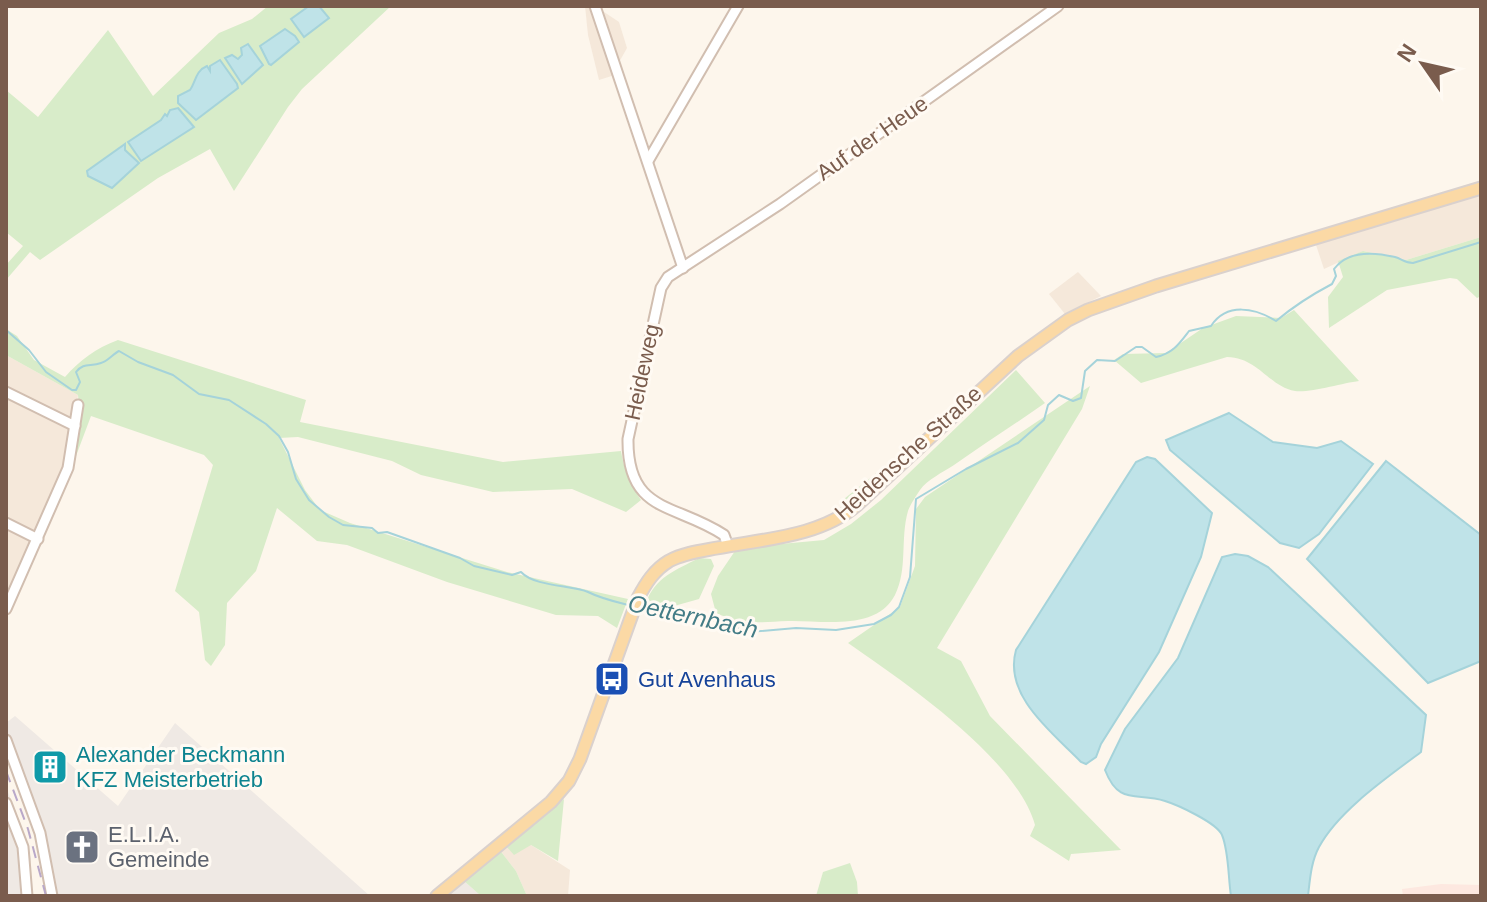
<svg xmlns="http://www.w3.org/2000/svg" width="1487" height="902" font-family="Helvetica,sans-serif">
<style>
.residential{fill:#f5e8da}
.commercial{fill:#fde8e0}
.industrial{fill:#efe9e4}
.green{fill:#d8ecc9}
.water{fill:#bfe3e8;stroke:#a5d3da;stroke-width:2}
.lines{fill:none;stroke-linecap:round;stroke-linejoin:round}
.stream{stroke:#a5d3da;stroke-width:2}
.minor-casing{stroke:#d1beb0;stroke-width:13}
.major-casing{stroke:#dad1cd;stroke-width:15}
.minor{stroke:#fff;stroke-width:9}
.major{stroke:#fbd9a5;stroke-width:11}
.rail{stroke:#b9a8c9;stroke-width:2;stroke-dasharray:12 8;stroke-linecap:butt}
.labels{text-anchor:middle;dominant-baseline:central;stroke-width:6;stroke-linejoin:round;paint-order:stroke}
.street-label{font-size:22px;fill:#7a5c4d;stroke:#fffaf3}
.transit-label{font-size:22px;fill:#164399;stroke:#fffaf3;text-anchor:start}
.culture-label{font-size:22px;fill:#0d838f;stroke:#fffaf3;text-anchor:start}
.worship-label{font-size:22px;fill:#5b616d;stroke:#fffaf3;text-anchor:start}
.water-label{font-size:24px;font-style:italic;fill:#437c86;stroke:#fffaf3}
</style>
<rect width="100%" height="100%" fill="#fdf6ec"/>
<!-- residential -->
<g class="residential">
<polygon points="585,6 595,6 619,22 627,48 618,64 621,73 599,80 588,35"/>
<polygon points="1481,193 1481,237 1406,260 1363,251 1324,269 1316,245"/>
<polygon points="1078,272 1101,296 1065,314 1049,294"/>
<polygon points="6,355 78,395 70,453 6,604"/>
<polygon points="505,845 531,845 570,870 568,896 527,896 516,871 499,849"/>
</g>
<!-- commercial -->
<polygon class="commercial" points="1441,884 1481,885 1481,896 1403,896 1402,889"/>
<!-- industrial -->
<g class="industrial">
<polygon points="15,716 118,806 175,723 370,896 53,896 42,845 6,738 6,723"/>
<polygon points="6,786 31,858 26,896 6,896"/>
<polygon points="464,881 481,896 446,896"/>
</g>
<!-- green -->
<g class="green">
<polygon points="268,6 391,6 302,89 288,107 234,191 210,149 158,178 40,260 30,252 6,280 6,265 23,246 6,232 6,90 38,117 108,30 153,96 219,33 252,19"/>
<polygon points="1481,237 1481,296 1477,298 1457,279 1450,278 1387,290 1329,328 1328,297 1343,277 1338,261 1363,251 1406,260"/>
<path d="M1294 310 1359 381C1343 383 1310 393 1295 391 1268 386 1259 358 1227 357L1141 383 1114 360 1123 354 1166 353 1203 328 1236 316 1281 318Z"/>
<path d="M6 329 17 336 34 360 65 377C80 360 96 348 118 340L306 400 300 422 503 462 621 451C624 469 630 485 641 500L626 512 572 489 493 492 421 475 392 461 298 437 279 438 305 490 320 510 350 523 507 572 628 599 617 628 598 616 556 615 447 582 347 545 317 541 277 508 256 571 227 603 225 645 211 666 205 660 199 612 175 591 213 465 204 455 91 416 76 456 73 451 80 416 78 395 6 355Z"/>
<path d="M1016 370 1045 403C1015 424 984 444 954 465 943 472 927 480 920 490 916 496 910 505 908 511 900 539 908 569 895 595 876 632 820 620 788 621 759 622 744 626 716 613L711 594 718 576 737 548 824 540 851 524 881 500Z"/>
<path d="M1090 386 1082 409 937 648 961 661 990 716 1121 850 1071 854 1069 861 1030 836 1035 825C1017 759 903 681 848 643L900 607 915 566 916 509 925 497Z"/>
<polygon points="939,436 870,502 844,499 914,443"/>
<path d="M699 558 711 559 714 566 699 599 667 608 646 603C655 577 676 570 699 558Z"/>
<polygon points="564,799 558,861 531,845 514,855 505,845"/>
<polygon points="499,849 516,871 527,896 481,896 464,881"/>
<polygon points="850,863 857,882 858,896 816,896 823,872"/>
</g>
<!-- water -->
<g class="water">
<polygon points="309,6 319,6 329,18 304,37 291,19"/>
<polygon points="285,29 295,36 299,42 271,65 269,64 260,46"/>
<polygon points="248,44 263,65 242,84 225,58 232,55 238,59 242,55 241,48"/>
<path d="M220 60 237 84 238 88 196 120 178 103V96L190 90C196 82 195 71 207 66L210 71V66Z"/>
<polygon points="178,108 194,127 141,161 128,142 161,120 165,114 167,116 170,110"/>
<polygon points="125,144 125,150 139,163 112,188 88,176 87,171"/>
<polygon points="1229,413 1273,442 1317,448 1341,441 1373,464 1319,534 1299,548 1280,543 1170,450 1166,440"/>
<path d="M1147 457 1155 459 1212 513 1201 557 1159 652 1101 744 1096 757 1086 764 1081 762C1053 733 1003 696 1016 650L1136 462Z"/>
<polygon points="1386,461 1481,535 1481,661 1428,683 1307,559"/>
<path d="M1235 554 1248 556 1268 567 1426 715 1421 752C1388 777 1339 810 1319 847 1311 862 1310 879 1308 896H1231C1228 877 1229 852 1222 835 1217 823 1178 805 1165 801 1136 792 1119 806 1105 770L1125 729 1178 658 1222 557Z"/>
</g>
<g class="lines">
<!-- stream -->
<g class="stream">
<path d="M6 330 29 350 46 372 72 390H76L80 382 76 372C84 362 90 367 101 363 108 361 113 354 119 351L138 362 173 375 199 394 229 400 266 424 279 436 288 452 296 479 309 500 329 517 343 525 372 528 378 533 387 532 460 558 474 566 512 575 521 572C535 587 572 585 588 592 602 599 617 602 632 606"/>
<path d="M638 607 662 613 685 611 749 632 796 628 836 630 874 624 891 615 899 607 910 577 916 499 966 469 1018 443 1044 420 1048 405 1059 395 1073 401 1081 398 1085 371 1097 360 1115 361 1136 347H1142L1156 357C1173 353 1179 344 1189 331L1211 326C1227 302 1255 308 1276 321 1294 306 1313 294 1332 284L1336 276 1334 269C1348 250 1374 252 1395 257 1402 259 1405 263 1413 263L1481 242"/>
</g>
<defs>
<g id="minor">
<polyline points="595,6 683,268"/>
<polyline points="648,161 738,6"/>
<polyline points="6,392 75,426"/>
<polyline points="6,523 38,539"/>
<path d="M728 546 724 535C676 503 627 514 628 439L661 288 668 277 780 204 1058 6"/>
<polyline points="6,609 68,468 78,405"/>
<polyline points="6,740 40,833 52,896"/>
<polyline points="6,803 23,847 27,896"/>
</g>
<path id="major" d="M437 896 551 802 569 781 580 759 638 598C646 583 654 570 669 561 684 553 701 551 717 548 764 539 819 537 857 505L1018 356 1068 320 1088 310 1156 286 1481 188"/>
</defs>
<!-- minor casing -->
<use href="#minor" class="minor-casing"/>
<!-- major casing -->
<use href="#major" class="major-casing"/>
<!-- minor -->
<use href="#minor" class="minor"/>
<!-- major -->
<use href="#major" class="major"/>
<!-- rail -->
<polyline class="rail" points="6,771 28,829 46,896"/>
</g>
<!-- icons -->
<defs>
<symbol id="bus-square" viewBox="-11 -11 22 22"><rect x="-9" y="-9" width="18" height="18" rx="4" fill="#1a4fb4" stroke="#fffaf3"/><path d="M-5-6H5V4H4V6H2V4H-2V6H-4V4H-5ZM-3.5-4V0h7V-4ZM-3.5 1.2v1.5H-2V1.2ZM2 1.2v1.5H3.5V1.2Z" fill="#fff"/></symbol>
<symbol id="building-square" viewBox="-11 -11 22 22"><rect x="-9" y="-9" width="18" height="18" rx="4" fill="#0f9aa8" stroke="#fffaf3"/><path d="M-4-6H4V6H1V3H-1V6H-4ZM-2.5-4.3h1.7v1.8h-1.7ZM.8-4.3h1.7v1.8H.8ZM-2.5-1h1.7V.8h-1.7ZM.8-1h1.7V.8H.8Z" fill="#fff"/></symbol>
<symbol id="church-square" viewBox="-11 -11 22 22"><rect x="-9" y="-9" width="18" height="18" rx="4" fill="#6b7280" stroke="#fffaf3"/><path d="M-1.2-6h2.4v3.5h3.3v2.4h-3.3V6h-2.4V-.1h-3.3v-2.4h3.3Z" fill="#fff"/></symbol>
</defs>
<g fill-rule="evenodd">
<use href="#bus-square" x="592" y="659" width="40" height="40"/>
<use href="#building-square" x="30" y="747" width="40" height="40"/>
<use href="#church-square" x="62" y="827" width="40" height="40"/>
</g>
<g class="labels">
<!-- street labels -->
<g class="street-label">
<text transform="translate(872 138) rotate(-35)">Auf der Heue</text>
<text transform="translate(642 372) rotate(-78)">Heideweg</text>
<text transform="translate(908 453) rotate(-42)">Heidensche Straße</text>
</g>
<!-- transit labels -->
<g class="transit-label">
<text x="638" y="679">Gut Avenhaus</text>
</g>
<!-- culture labels -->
<g class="culture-label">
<text x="76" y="754">Alexander Beckmann<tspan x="76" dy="25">KFZ Meisterbetrieb</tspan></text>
</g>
<!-- worship labels -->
<g class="worship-label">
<text x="108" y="834">E.L.I.A.<tspan x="108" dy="25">Gemeinde</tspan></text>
</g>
<!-- water labels -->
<g class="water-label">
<text transform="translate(693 616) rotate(12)">Oetternbach</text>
</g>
</g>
<!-- border -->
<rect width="1487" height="902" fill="none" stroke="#7a5c4d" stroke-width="16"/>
<!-- north arrow -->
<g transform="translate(1423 64) rotate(304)" stroke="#fffaf3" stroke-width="6" paint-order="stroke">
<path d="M0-6L14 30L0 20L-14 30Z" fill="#7a5c4d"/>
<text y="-12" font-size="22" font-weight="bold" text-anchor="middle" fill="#7a5c4d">N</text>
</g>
</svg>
